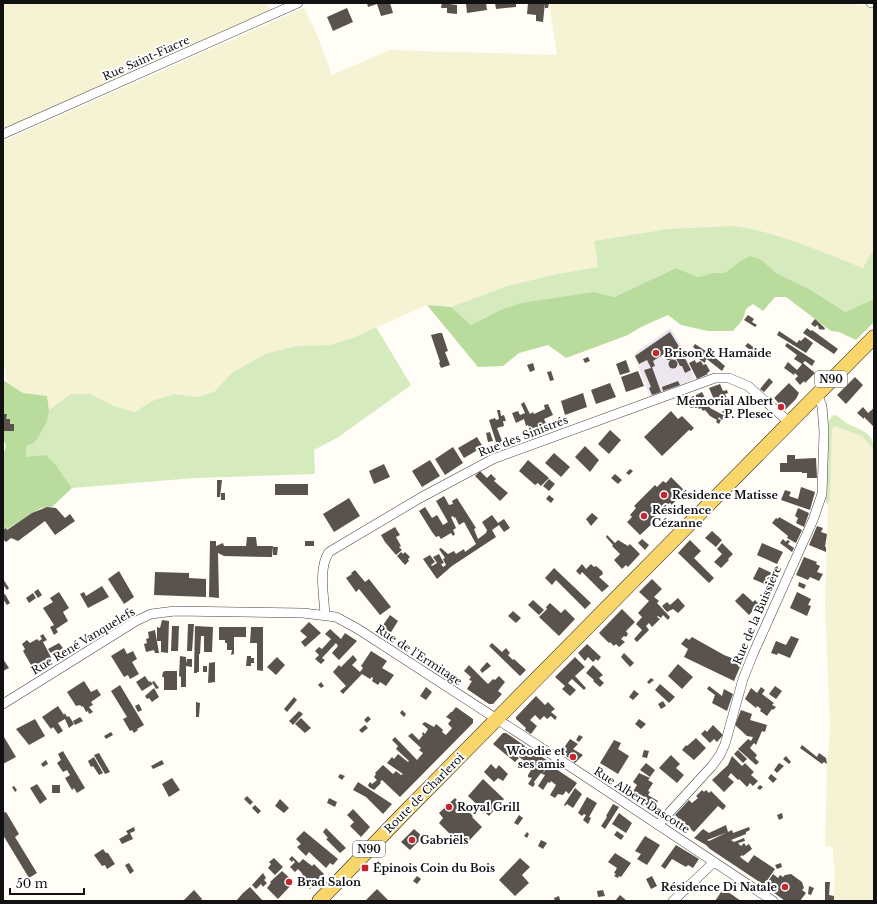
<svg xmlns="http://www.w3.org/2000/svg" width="877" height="904" font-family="'Libre Baskerville',serif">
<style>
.industrial{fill:#eee6ef}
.farmland{fill:#f6f3d4}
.green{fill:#d5ebbd}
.forest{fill:#b9dc9c}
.building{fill:#5a524d}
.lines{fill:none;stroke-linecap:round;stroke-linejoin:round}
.street-casing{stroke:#444;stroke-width:10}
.primary-casing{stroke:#222;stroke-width:15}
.street{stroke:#fff;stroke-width:9}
.primary{stroke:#f9d66b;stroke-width:14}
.poi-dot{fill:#c4262e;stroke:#fff;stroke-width:1.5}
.labels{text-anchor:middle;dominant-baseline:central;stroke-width:4;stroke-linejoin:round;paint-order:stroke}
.shield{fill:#fff;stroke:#585858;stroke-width:1}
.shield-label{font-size:10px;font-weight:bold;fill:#111}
.street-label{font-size:11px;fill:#111;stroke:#fff}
.poi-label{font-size:11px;font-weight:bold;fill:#111;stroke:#fff;text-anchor:start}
</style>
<rect width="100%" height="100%" fill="#fffdf5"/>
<!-- industrial -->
<polygon class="industrial" points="670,328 684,349 688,362 695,379 650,398 634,354"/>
<!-- farmland -->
<g class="farmland">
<polygon points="3,3 267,3 271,12 3,132"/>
<polygon points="549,3 841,3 874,6 874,248 863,268 777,235 668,229 594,241 598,267 557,274 507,286 451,307 427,305 353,338 329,345 296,346 232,373 214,392 197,397 174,394 152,401 135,412 114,406 90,394 71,395 49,410 47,396 23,393 7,382 3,356 3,141 304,8 315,30 332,75 390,50 557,55"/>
<polygon points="834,426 862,436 874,450 874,901 834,901 835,864 833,863 833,847 825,846 827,764 830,727 825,606 828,505 830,500 831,450 832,429"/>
</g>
<!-- green -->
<g class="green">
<path d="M734 226C779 232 821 252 863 268L874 248V299L847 312 811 290 776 273 762 260 739 262 726 273H713L698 277 676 268 614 297 594 292 500 310 471 325 451 307 507 286 557 274 598 267 594 241 668 229Z"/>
<path d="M376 327 411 385 337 438 314 450 315 474 195 478 72 488 55 464 26 457V446C40 440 46 424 49 410L71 394H90L114 406 135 412 152 401 174 394 197 397 214 392 232 373 265 354 296 346 329 345 353 338Z"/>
<path d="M834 415C840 416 843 421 848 424 860 430 874 432 874 450L862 436 834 426 832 429 830 500 828 505 825 500 826 493 828 428C828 422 829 418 834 415Z"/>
</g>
<!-- forest -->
<g class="forest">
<path d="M750 256 762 260 776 273 811 290 846 312 874 299V322L856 340 839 332 831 331 786 297H775L763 311 753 304C741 311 748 311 742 320 740 324 736 327 733 331H708L681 325 668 315 641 327 628 335 566 358 548 345 519 353 503 366 478 367 427 305 451 307 471 325 500 310 522 303 594 292 614 297 676 268 698 277 713 273H725L739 262Z"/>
<polygon points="3,380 23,393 47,396 49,410 47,421 39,436 34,443 26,446 26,457 46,455 55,464 72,488 52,507 41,508 7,529 6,527 3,530 3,455 6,446 3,438"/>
</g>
<!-- building -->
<g class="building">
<polygon points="367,3 390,3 393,13 381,16 377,4 368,7"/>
<polygon points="442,3 457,5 457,14 447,13 447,8 441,8"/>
<polygon points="466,3 486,3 487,10 467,13"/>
<polygon points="495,3 516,3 516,7 496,9"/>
<polygon points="528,3 545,3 543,22 536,21 536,15 527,14"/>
<polygon points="545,3 549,3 548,8 545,8"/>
<polygon points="347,8 353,22 333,31 327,17"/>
<polygon points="748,315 754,319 752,322 757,325 755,327 744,320"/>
<polygon points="815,319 825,328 824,330 822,329 821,330 818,328 819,327 817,325 815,327 811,324"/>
<polygon points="807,328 811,331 812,330 838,349 834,354 803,333"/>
<polygon points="779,331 797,343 799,340 801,341 805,337 813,343 806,353 777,335"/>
<polygon points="670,332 678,345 691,370 685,373 682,366 680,366 671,349 653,361 655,366 652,367 661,392 652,395 649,388 651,387 644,370 651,368 647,360 639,364 635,356"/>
<polygon points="439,333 442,333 448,351 445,352 450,365 441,368 439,363 440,362 431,335"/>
<polygon points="748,343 761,353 758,356 745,346"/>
<polygon points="787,343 815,361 812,366 805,361 803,363 815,373 805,383 804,381 800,385 795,379 798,376 795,373 794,375 784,368 788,362 797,370 802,364 794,359 797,355 785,346"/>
<polygon points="695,344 712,355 725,366 722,371 708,360 706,359 705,363 699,359 702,354 693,347"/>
<circle cx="669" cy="356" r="4"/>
<polygon points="588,357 590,361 585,363 583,359"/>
<circle cx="673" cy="364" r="4.5"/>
<polygon points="626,360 630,372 620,375 616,364"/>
<polygon points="695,360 696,363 701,361 703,365 706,364 710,371 707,373 708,374 697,379 689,363"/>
<polygon points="533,363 535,370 530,372 527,365"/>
<polygon points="551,371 554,380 550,381 547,372"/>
<polygon points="638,371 644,386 626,392 621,377"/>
<polygon points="855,377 863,385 846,404 837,395"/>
<polygon points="769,378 773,382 764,392 760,389"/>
<polygon points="678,381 680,385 663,391 662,387"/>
<polygon points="610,383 616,397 596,404 591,390"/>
<polygon points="789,383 799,393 796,399 785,410 774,398"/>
<polygon points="720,384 723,391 727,390 728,393 725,394 727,399 716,404 709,388"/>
<polygon points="702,392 710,408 725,416 722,420 719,417 718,419 721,420 719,424 716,422 717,420 710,416 705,410 703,411 701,408 699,409 698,407 696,408 694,407 691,408 689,406 687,407 684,401"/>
<polygon points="583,393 587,407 565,415 561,401"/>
<polygon points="524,402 530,414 533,412 534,414 545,409 544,405 548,404 553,415 544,419 549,431 533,437 528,425 526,426 524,419 516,423 512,413 518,411 520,415 525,413 521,404"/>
<polygon points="863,407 868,413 874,408 874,427 864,417 864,419 857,413"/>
<polygon points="726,408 731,412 728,416 722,412"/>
<polygon points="497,410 500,410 501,416 504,415 506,421 503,421 504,426 497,428 502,441 500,442 501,445 498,447 497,445 495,446 494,443 496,442 489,420 495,418 496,420 499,419"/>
<polygon points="671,411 678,419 682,416 694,428 691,431 689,430 662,456 644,437"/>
<polygon points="3,414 7,414 6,419 10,419 10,424 14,424 14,431 3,431"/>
<polygon points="610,430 621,440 609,454 598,444"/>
<polygon points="490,432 493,441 488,442 486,433"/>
<polygon points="477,437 483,447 464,458 458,448"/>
<polygon points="585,446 599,460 590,472 575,457"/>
<polygon points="453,447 463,463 445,475 435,459"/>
<polygon points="554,453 570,467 561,477 545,463"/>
<polygon points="787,455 795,455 795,459 816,458 817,478 807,478 807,473 802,473 802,472 780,472 780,463 787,463"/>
<polygon points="430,460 440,476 422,487 412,471"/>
<polygon points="528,460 549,478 541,486 538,483 535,485 519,471"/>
<polygon points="384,464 390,477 374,484 369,471"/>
<polygon points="630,469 633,471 629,475 626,473"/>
<polygon points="480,471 487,478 491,474 496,479 494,481 508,493 500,501 475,476"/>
<polygon points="615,474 622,480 618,484 611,478"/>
<polygon points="671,477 684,490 672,505 670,503 668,504 652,521 654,522 640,535 627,522 632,517 630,515 636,508 634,506 655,485 657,487 663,481 666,483"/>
<polygon points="549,479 555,484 549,491 543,486"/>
<polygon points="217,480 222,480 220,497 217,497"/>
<rect x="275" y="484" width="33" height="11"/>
<polygon points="801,487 815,492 810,510 781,500 785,490 791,492 789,496 798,499"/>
<rect x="221" y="493" width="4" height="7"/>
<polygon points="549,495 554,499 551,503 546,499"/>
<polygon points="444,496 449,505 453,504 452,501 457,498 476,528 474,529 478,539 486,533 487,530 482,522 492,515 498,523 504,519 510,528 504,532 499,525 492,530 496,537 452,566 437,579 423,559 430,555 435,562 431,565 432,566 437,563 433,557 439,554 444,563 441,564 443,567 446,565 443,559 445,558 439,549 441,548 448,554 454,551 456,554 464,549 465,552 476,544 464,522 459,525 455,517 454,518 453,516 451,517 456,528 453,530 455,534 453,536 451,533 441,539 439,536 436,537 432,532 419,511 425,507 432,518 437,515 443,525 448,522 436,501"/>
<polygon points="349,498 360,516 334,532 323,514"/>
<polygon points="47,507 56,508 65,518 70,514 75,521 55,535 45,521 18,541 11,538 6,542 3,539 3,530 6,528 7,530 32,513"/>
<polygon points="798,508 809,513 804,527 796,523 798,518 795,516"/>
<polygon points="592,513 598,518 591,526 586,519"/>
<polygon points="779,517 802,530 796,543 787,538 788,536 772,523 776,518 778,519"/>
<polygon points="817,526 823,528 821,532 827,534 825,547 826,547 826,552 809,545"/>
<polygon points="395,527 400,535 396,537 401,546 399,547 402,550 396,555 385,542 381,535"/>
<polygon points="712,531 722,540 716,547 705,538"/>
<polygon points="607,535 615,543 618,540 628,546 630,544 640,554 628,567 626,565 622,569 614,560 620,554 612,546 613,545 606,537"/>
<polygon points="247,537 256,537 257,546 273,546 272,557 224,556 218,553 219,598 209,597 210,541 216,541 216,546 223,543 224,546 246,546"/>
<polygon points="642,539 649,545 645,550 638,543"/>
<polygon points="783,539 786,542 787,540 790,541 788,544 794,548 792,552 780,543"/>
<polygon points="690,540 701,551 694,558 714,578 709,583 678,553"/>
<rect x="305" y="541" width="9" height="5"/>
<polygon points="722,543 733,554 728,559 729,560 721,568 714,562 722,554 717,549"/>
<polygon points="762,543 783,552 777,564 757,555"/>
<polygon points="273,547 278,547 277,555 273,555"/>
<polygon points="401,552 403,554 405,552 410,557 408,559 409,561 405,565 397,556"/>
<polygon points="804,557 817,562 816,564 820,566 817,572 823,574 819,581 810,577 808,580 796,575"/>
<polygon points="582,564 586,569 591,564 594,567 596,566 602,571 603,574 599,577 609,586 602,592 582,572 580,575 576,571"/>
<polygon points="759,567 772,573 767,585 753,579"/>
<polygon points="554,568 591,603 585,609 556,580 552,585 545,578"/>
<polygon points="355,570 365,582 369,579 391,607 380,615 359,589 356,592 346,578 352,574 351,573"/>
<polygon points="119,571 134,597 124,604 108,579"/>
<polygon points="155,572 189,573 189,578 206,579 206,597 154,595"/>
<polygon points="3,579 9,588 7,590 4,586 3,586"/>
<polygon points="652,579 662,589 654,597 659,601 657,603 670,617 668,620 663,615 661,618 658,616 657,617 660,619 652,627 649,623 646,626 649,630 637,642 634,639 642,630 636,624 642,617 638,613 649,601 639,592"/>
<polygon points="799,582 806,585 804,589 798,586"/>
<polygon points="102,586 109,597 88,608 80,594 84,592 86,596"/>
<polygon points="38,589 42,595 38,598 34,592"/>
<polygon points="59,592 69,608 63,612 68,621 56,629 58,632 54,635 50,627 54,625 43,608 53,602 50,598"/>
<polygon points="797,592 811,599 808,605 811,606 807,616 790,608"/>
<polygon points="33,593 36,598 29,603 26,598"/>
<polygon points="743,593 753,602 755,600 759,604 749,615 735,601"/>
<polygon points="5,594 10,603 7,605 3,599 3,595"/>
<polygon points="678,598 685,606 678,613 673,609 667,612 662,606 667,602 670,605"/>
<polygon points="533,600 544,610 539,615 528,605"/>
<polygon points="550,603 561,613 565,609 575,619 559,636 539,617 547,609 546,607"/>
<polygon points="622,609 635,622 626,631 628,634 626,637 624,636 621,639 625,642 619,647 616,644 614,646 610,642 609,643 599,633"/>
<polygon points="513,611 521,618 516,623 508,616"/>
<polygon points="390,615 398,621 388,637 379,631"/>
<polygon points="162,620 169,621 168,653 161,652 161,641 157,641 157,627 160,628"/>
<polygon points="309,622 321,633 305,647 301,642 307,637 300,631"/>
<polygon points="188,624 194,624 192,651 187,651"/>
<polygon points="172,626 179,626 178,651 171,651"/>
<polygon points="195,626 213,627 212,652 204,652 204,636 201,636 200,654 199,654 199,672 197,672 197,673 194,673 194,672"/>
<polygon points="219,627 246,627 246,637 234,637 234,654 231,655 232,650 227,650 227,643 225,643 225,640 219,640"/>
<polygon points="251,627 263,627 263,671 257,670 257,643 250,643"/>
<polygon points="330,629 341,639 345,633 357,641 339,660 332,653 338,646 336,643 322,658 325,660 321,664 315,659 319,655 315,651 319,647 322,649 331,639 325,634"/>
<polygon points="155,630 159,653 155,653 154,650 146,652 144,644 147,643 146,639 149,638 148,632"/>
<polygon points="43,634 47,640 43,642 53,661 35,672 23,651 25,649 22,644 27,640 30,643 37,639 39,641 42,639 40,636"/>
<polygon points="791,636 799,639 790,658 778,653 777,655 771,653 776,641 786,645"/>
<polygon points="692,637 724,655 742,662 734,681 684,657 688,649 681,644 686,638 689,640"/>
<polygon points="59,643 63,648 52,655 48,649"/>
<polygon points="492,643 502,652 506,648 510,653 508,655 513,660 514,659 526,670 520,676 489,646"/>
<polygon points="587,644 601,657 598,661 596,659 593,662 588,657 585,661 578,653"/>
<polygon points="124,648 127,654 133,651 137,659 132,662 139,674 130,679 128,675 124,677 111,656"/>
<polygon points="371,651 387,661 382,668 394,675 386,686 380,682 378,685 372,681 373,678 372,677 370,679 362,674 343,694 340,691 346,686 333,672 339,665 341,667 353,655 357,660 352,665 360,672 363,668 361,666"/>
<polygon points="624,653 634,663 630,667 621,657"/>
<polygon points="180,656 186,657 186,664 187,659 192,659 192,667 186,666 186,687 181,687 181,677 179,676"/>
<polygon points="247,656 251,656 251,658 254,658 254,663 251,663 251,666 246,666"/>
<polygon points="277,657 285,665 276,675 267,667"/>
<polygon points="575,657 585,667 575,676 586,688 584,690 572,679 568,683 576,690 570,696 562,689 565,686 555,677"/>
<polygon points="3,659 9,668 3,671"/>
<polygon points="215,662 215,682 208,683 209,663"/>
<polygon points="487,662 491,666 482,673 480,670"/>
<polygon points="678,664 693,677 682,689 668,676"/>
<polygon points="469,665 488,684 493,679 495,680 499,676 505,682 498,691 502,694 493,704 489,704 467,689 472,681 469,680 471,677 464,671"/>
<polygon points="593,665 603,675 599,678 604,683 600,687 593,681 594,680 586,673"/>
<rect x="203" y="666" width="4" height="6"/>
<polygon points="165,671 177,671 177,690 164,690 164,677 162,677 163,672"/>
<polygon points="145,676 149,682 150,681 153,684 142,691 136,682"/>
<polygon points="651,678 654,680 649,684 647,682"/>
<polygon points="84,681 91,692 97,689 101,695 91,702 93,705 89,707 93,712 89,714 88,711 86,712 83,706 82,707 80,705 76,706 67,692"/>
<polygon points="154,681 159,688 156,689 152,682"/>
<polygon points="321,682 324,686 321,688 318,685"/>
<polygon points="660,684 675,697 669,703 655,690"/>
<polygon points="120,685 144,725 137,729 138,730 134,733 132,730 130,731 123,719 127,717 111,691"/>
<polygon points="709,686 722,696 724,689 733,694 727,711 712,703 715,695 707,689"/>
<polygon points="775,686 782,691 776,699 769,694"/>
<polygon points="426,687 432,692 426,700 420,696"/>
<polygon points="761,687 765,690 762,694 774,703 772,705 776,707 773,710 772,709 767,716 760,711 761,709 757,706 756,708 745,699 751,688 757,693"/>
<polygon points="154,688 159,697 152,702 149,698 147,699 145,696"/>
<polygon points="634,690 639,694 633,700 629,697"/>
<polygon points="536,696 545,705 548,702 555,709 551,712 557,717 555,720 551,716 547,719 544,716 540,720 535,715 530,720 537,726 531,734 525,730 526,728 516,719 516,717"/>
<polygon points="294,697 297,700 287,712 284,709"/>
<polygon points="663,701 666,706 661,709 658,704"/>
<polygon points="196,702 200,703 199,717 196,717"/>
<polygon points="139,704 142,710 138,712 135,706"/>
<polygon points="58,706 64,715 65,713 67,717 69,716 74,724 69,728 65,719 58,723 63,731 58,734 53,727 51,729 42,717"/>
<polygon points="456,707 473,719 473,723 400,797 382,780 380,782 381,783 374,790 369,787 368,785 370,782 372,784 377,780 374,777 376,774 375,773 383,765 393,774 396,771 401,775 403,774 387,763 392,757 394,759 398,754 408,762 409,761 396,749 398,746 392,740 395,737 417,760 423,753 419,750 421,748 408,736 412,733 419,740 423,735 422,734 423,732 425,734 428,729 422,724 425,722 434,727 436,724 441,728 443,730 442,732 446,735 452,728 448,724 451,720 446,717 451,712 452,712"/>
<polygon points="402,710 406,714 404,717 400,713"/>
<polygon points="741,710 752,714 750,720 767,725 765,732 762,731 756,745 754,743 750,748 757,755 755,758 759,762 756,765 738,749 748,739 751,741 753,737 747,736 735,725"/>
<polygon points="299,711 303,714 293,725 289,721"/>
<polygon points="368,716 371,719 367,723 364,720"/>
<polygon points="80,717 83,721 75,725 73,721"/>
<polygon points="301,718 311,728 305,733 295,724"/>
<polygon points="35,719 45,736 29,745 16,729"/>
<polygon points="639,719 646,724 641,729 635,724"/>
<polygon points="365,725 368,728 362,733 359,730"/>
<polygon points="713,725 723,735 717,742 714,739 710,743 701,734 705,730 707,732"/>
<polygon points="111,732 113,735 106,739 104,736"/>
<polygon points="503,733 506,733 525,746 516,756 519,758 515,762 493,744"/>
<polygon points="579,735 583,737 579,742 576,740"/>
<polygon points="4,737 16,757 3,764 3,738"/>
<polygon points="696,738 706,748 694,760 682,750 686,745 687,746"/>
<polygon points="570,739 578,744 573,749 583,755 575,763 561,752"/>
<polygon points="614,740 621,743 618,749 629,756 618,774 600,763"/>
<polygon points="802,745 817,757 819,753 826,758 827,764 824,762 822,764 800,748"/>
<polygon points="526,747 550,762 542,774 550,765 577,783 569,794 566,791 563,795 558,794 555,798 550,795 556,785 551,781 550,783 548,782 543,790 538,786 545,775 542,774 541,773 534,782 535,784 533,787 528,784 532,778 528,777 528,775 533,767 519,757"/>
<polygon points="644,750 649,751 647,758 642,757"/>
<polygon points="738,750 747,759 743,763 734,754"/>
<polygon points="63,751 85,788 77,793 74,788 72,790 65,778 70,775 67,770 63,772 57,763 61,760 58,754"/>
<polygon points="99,753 110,772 105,774 94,755"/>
<polygon points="671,755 680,764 676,768 684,775 677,783 659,768"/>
<polygon points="732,756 742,766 745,763 754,772 751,775 758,781 753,786 750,783 747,787 739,779 738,780 731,773 728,777 734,782 724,792 712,780 728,765"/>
<polygon points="786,756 791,762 789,764 783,759"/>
<polygon points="94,757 103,773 99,775 93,766 91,767 88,761"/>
<polygon points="46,760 48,764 43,767 41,764"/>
<polygon points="162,760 164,764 153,769 151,766"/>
<polygon points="646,763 655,770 650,777 640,770"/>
<polygon points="779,763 784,766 777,773 774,770"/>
<polygon points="491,764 496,769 499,765 508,774 503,781 498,778 494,782 484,772"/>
<polygon points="639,773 650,778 648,780 653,783 648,791 650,792 648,795 658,801 653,809 631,795 637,785 633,782"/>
<polygon points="340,774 345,776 342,780 338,777"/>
<polygon points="771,774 777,779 773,783 768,778"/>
<polygon points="172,778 180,790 169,797 162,784"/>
<polygon points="483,779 504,799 489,816 468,796"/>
<polygon points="358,782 372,791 392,804 383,814 366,797 353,790"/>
<polygon points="37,784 47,799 40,804 30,788"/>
<rect x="52" y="785" width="8" height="8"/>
<polygon points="760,785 763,787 760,790 757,788"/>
<polygon points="14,786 17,790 15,792 12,787"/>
<polygon points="575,788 582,794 573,808 567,804 565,806 564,805"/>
<polygon points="702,790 704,792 706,790 709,793 711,791 726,806 723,810 718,806 694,832 675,815 689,800 692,803 698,798 696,796"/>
<polygon points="247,796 253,802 250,805 244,799"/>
<polygon points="587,797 597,803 589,817 591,818 588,824 583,820 586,815 584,814 582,816 578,813"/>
<polygon points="329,798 337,802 335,807 327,803"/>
<polygon points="455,798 473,816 472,817 482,827 465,845 461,841 460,842 453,835 452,836 439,823 443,818 439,813"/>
<polygon points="280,799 289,808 284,813 275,806"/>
<polygon points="613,804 619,807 605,829 601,826 607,817 606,816"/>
<polygon points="255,805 261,811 258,814 252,808"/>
<polygon points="3,809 5,813 6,812 19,834 15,837 37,873 29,878 3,835"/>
<polygon points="353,809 370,827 361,837 350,826 354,822 347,815"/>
<polygon points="619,813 632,823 626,833 612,824"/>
<polygon points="782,813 783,818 779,820 777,815"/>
<polygon points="519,815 523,818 518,825 514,823"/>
<polygon points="726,825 728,832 707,840 709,841 732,830 733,833 749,827 750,830 746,832 746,834 731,840 734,842 744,838 745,841 738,843 741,846 744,843 746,846 749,844 752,849 743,856 742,855 740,857 748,863 754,855 775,869 764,885 710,849 706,845 694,838 703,829 709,833"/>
<polygon points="134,827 135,831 130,833 133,839 122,844 119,839 128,834 126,831"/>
<polygon points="326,828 346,848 340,853 326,839 328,838 323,832"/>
<polygon points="414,829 423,837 410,850 401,842"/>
<polygon points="304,831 338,859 333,865 330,863 326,868 309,852 306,856 297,847 301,844 296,839"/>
<polygon points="617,831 624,836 621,840 614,835"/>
<polygon points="527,832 529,834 527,838 524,836"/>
<polygon points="645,836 660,845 647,865 637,859 641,854 635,851"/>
<polygon points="541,840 547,843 543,849 538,846"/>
<polygon points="676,845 699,859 693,868 688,865 686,867 672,859 665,869 661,866"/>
<polygon points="103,849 106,853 108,853 115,864 107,869 105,865 102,866 94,855"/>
<polygon points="615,853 631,863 621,877 619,876 618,878 614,876 616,874 614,873 617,868 608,862"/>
<polygon points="292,856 299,863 303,859 312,866 314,864 324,874 310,889 299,878 303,875 301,872 298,869 295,872 290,867 295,862 293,860 292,862 289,859"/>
<polygon points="274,858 283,867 275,875 268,868 271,864 269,862"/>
<polygon points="520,858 530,867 522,875 529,883 515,896 499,880"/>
<polygon points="129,863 134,871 130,874 125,865"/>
<polygon points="781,863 782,867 777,869 775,865"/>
<polygon points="282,871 294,882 278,899 267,888 271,883 270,882"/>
<polygon points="263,873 266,878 264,880 267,883 263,887 261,884 256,889 252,885"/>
<polygon points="773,874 778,878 780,875 783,877 785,875 791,874 802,882 804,888 802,890 806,893 800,901 785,901 765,886"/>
<polygon points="417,876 421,879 417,884 413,881"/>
<polygon points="652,876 657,886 651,889 646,879"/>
<polygon points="825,882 830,882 829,895 834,896 834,901 825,901"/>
<polygon points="809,886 814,888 811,895 808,894"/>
<polygon points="250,887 263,901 236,901 243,893"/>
<polygon points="377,889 389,901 365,901"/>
<polygon points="723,889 731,894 741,901 715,901"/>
<polygon points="194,890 202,899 200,901 183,901"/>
<polygon points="603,890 605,896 598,897 597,891"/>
<polygon points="620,895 627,901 615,901"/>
<polygon points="559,896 560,900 555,901 554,898"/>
</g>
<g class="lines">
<defs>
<g id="street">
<polyline points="871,3 874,3"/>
<polyline points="3,134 298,3"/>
<path d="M325 615C324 595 318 569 329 552L420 498 493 459 715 378H729L748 386 789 422"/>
<polyline points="3,704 136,621 151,614 175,611 303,613 336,617 358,629 574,769 773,901"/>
<polyline points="658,825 712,766 720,755 725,744 743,679 753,654 813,520 822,494 824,432 822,406 817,394"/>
<polyline points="673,901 714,862"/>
</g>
<polyline id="primary" points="319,901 406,811 874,337"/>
</defs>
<!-- street casing -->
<use href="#street" class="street-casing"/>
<!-- primary casing -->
<use href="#primary" class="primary-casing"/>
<!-- street -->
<use href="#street" class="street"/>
<!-- primary -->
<use href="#primary" class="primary"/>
</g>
<!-- markers -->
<g class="poi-dot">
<circle cx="656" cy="353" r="4"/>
<circle cx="781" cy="407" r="4"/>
<circle cx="664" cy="495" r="4"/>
<circle cx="644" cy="516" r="4"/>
<circle cx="573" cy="757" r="4"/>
<circle cx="449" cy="807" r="4"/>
<circle cx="412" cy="840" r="4"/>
<rect x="361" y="864" width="8" height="8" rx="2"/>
<circle cx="289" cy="882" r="4"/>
<circle cx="785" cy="887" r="4"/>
</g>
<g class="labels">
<!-- shield labels -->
<g class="shield">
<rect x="815" y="371" width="32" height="16" rx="3"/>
<rect x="353" y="841" width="32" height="16" rx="3"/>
</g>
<g class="shield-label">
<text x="831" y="379">N90</text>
<text x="369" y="849">N90</text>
</g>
<!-- street labels -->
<g class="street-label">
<text transform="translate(146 58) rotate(-24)">Rue Saint-Fiacre</text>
<text transform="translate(523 436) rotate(-21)">Rue des Sinistrés</text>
<text transform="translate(757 615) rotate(-67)">Rue de la Buissière</text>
<text transform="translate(83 641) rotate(-31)">Rue René Vanquelefs</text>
<text transform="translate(419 655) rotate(33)">Rue de l'Ermitage</text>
<text transform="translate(424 793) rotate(-45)">Route de Charleroi</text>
<text transform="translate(642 800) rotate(33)">Rue Albert Dascotte</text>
</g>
<!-- poi labels -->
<g class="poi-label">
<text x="664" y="353">Brison &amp; Hamaide</text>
<text x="773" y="401" text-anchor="end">Mémorial Albert<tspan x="773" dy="13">P. Plesec</tspan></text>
<text x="672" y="495">Résidence Matisse</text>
<text x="652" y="510">Résidence<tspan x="652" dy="13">Cézanne</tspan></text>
<text x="565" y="751" text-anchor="end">Woodie et<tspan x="565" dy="13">ses amis</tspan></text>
<text x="457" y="807">Royal Grill</text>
<text x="420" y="840">Gabriëls</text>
<text x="373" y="868">Épinois Coin du Bois</text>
<text x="297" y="882">Brad Salon</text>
<text x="777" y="887" text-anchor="end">Résidence Di Natale</text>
</g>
</g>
<!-- border -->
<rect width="877" height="904" fill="none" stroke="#111111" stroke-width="8"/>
<!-- scale -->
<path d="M10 888v6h74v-6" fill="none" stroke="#111111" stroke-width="2"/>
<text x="16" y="888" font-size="12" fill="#111111" stroke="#ffffff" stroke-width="3" paint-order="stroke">50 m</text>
</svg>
